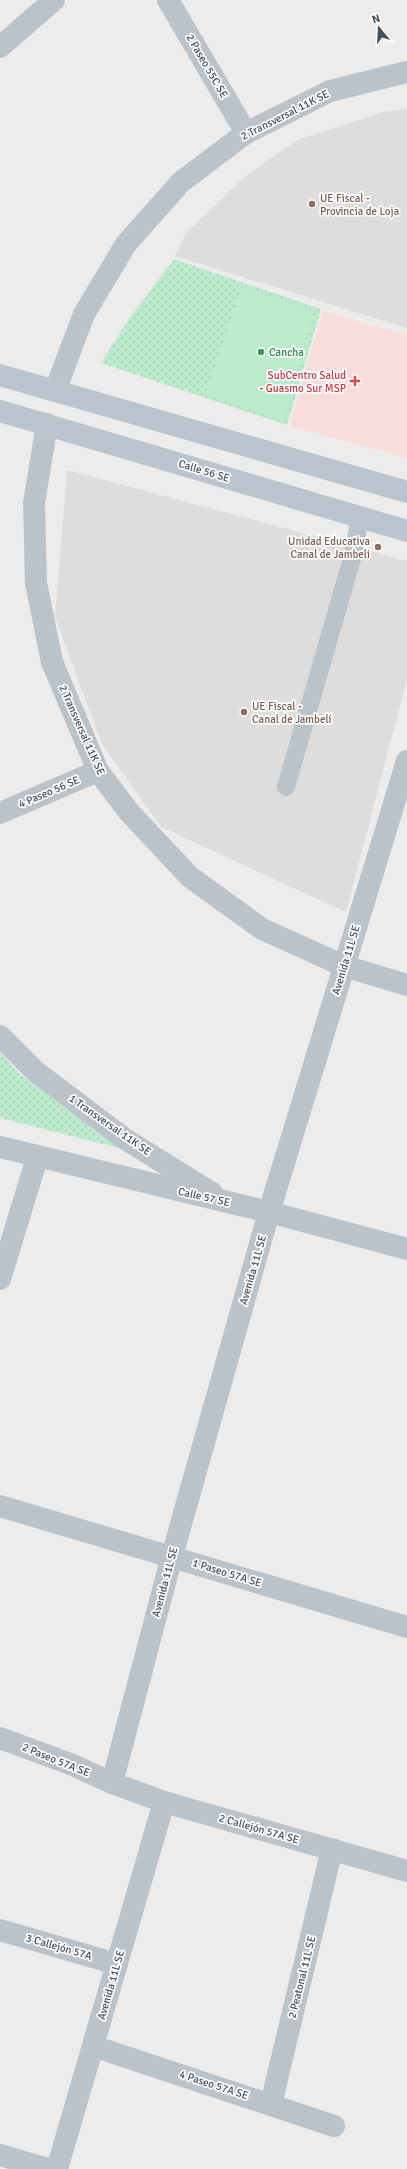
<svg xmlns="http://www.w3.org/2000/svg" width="407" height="2169" font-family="Signika,sans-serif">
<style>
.education{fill:#dfdcdc}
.medical{fill:#f8dddb}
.park{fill:url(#park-dots)}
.garden{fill:#bbeacd}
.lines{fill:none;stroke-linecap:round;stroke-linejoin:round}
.lane{stroke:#bac3ca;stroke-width:18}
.street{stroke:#bac3ca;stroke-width:22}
.secondary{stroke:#bac4cf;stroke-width:22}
.education-dot{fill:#8d6e63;stroke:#fff;stroke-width:1.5}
.leisure-dot{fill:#2e9e5b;stroke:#fff;stroke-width:1.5}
.health-dot{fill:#e0444e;stroke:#fff;stroke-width:1.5}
.labels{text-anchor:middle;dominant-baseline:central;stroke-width:3.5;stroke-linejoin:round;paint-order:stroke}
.street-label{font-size:11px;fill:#454f57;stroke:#fff}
.education-label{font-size:11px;fill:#785e54;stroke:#fff;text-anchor:start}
.leisure-label{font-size:11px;fill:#27864d;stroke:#fff;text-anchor:start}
.health-label{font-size:11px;fill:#be3a42;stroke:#fff;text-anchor:end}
</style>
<defs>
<pattern id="park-dots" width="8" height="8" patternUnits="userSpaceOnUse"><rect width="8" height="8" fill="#bbeacd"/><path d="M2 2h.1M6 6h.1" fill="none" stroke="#a2cab2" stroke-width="1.8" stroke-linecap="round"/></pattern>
</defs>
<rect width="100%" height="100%" fill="#eeebeb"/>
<!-- education -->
<g class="education">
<polygon points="407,109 407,328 175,256 186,233 248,174 297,140 383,112"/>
<polygon points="67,470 407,561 407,679 346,912 161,827 102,744 55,617"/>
</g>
<!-- medical -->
<polygon class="medical" points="323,311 407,336 407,458 290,426"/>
<!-- park -->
<g class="park">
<polygon points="174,259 321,309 287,425 101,363 129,319"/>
<polygon points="0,1053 20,1074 119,1148 0,1118"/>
</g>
<!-- garden -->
<polygon class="garden" points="242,287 314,311 284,421 205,394"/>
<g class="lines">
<!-- lane -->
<polyline class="lane" points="286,787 353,555 360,518"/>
<!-- street -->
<g class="street">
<polyline points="168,0 246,133"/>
<polyline points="0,47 54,0"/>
<polyline points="55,391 84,314 126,244 181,182 246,133 330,91 407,72"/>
<polyline points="47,424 34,503 36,583 52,662 98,771 129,812 190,877 262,929 344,966 407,985"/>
<polyline points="0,813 98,771"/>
<polyline points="0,1036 35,1071 125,1139 212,1193"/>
<polyline points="0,1147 269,1212 407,1249"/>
<polyline points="0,1279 37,1158"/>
<polyline points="0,1506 407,1627"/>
<polyline points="0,1738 73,1765 112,1783 164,1802 407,1871"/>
<polyline points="112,1783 172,1556 269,1212 407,761"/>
<polyline points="0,1930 117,1964"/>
<polyline points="93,2046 334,2126"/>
<polyline points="271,2104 332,1849"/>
<polyline points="0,2155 48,2169"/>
<polyline points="57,2169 164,1802"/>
</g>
<!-- secondary -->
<g class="secondary">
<polyline points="0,375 407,492"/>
<polyline points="0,411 407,531"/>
</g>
</g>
<!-- markers -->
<g class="education-dot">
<circle cx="312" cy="204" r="4"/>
<circle cx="378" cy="547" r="4"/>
<circle cx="244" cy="712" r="4"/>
</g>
<circle class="leisure-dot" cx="261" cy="352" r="4"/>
<path class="health-dot" d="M353 375h4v4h4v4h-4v4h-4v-4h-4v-4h4z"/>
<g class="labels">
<!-- street labels -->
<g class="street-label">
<text transform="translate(207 66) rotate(60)">2 Paseo 55C SE</text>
<text transform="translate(285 115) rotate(-27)">2 Transversal 11K SE</text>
<text transform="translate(204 471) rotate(17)">Calle 56 SE</text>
<text transform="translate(82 730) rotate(66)">2 Transversal 11K SE</text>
<text transform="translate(49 792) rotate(-23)">4 Paseo 56 SE</text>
<text transform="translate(346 960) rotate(-73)">Avenida 11L SE</text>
<text transform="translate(110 1125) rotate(35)">1 Transversal 11K SE</text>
<text transform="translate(204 1197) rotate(13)">Calle 57 SE</text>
<text transform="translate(253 1270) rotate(-74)">Avenida 11L SE</text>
<text transform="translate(227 1573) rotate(17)">1 Paseo 57A SE</text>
<text transform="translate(165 1582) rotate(-75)">Avenida 11L SE</text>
<text transform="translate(56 1760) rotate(22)">2 Paseo 57A SE</text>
<text transform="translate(259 1829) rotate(16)">2 Callejón 57A SE</text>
<text transform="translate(59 1947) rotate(16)">3 Callejón 57A</text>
<text transform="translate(302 1977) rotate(-76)">2 Peatonal 11L SE</text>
<text transform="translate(111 1985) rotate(-74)">Avenida 11L SE</text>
<text transform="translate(214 2085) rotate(18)">4 Paseo 57A SE</text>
</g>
<!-- education labels -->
<g class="education-label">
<text x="320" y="198">UE Fiscal -<tspan x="320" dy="13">Provincia de Loja</tspan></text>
<text x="370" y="541" text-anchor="end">Unidad Educativa<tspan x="370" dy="13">Canal de Jambeli</tspan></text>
<text x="252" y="706">UE Fiscal -<tspan x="252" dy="13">Canal de Jambelí</tspan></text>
</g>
<!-- leisure labels -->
<g class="leisure-label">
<text x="269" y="352">Cancha</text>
</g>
<!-- health labels -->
<g class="health-label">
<text x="346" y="375">SubCentro Salud<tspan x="346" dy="13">- Guasmo Sur MSP</tspan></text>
</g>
</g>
<!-- north arrow -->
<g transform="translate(379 28) rotate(342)" stroke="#ffffff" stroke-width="3" paint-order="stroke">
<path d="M0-3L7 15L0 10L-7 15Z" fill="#454f57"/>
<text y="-6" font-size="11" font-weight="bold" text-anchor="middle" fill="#454f57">N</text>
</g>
</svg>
